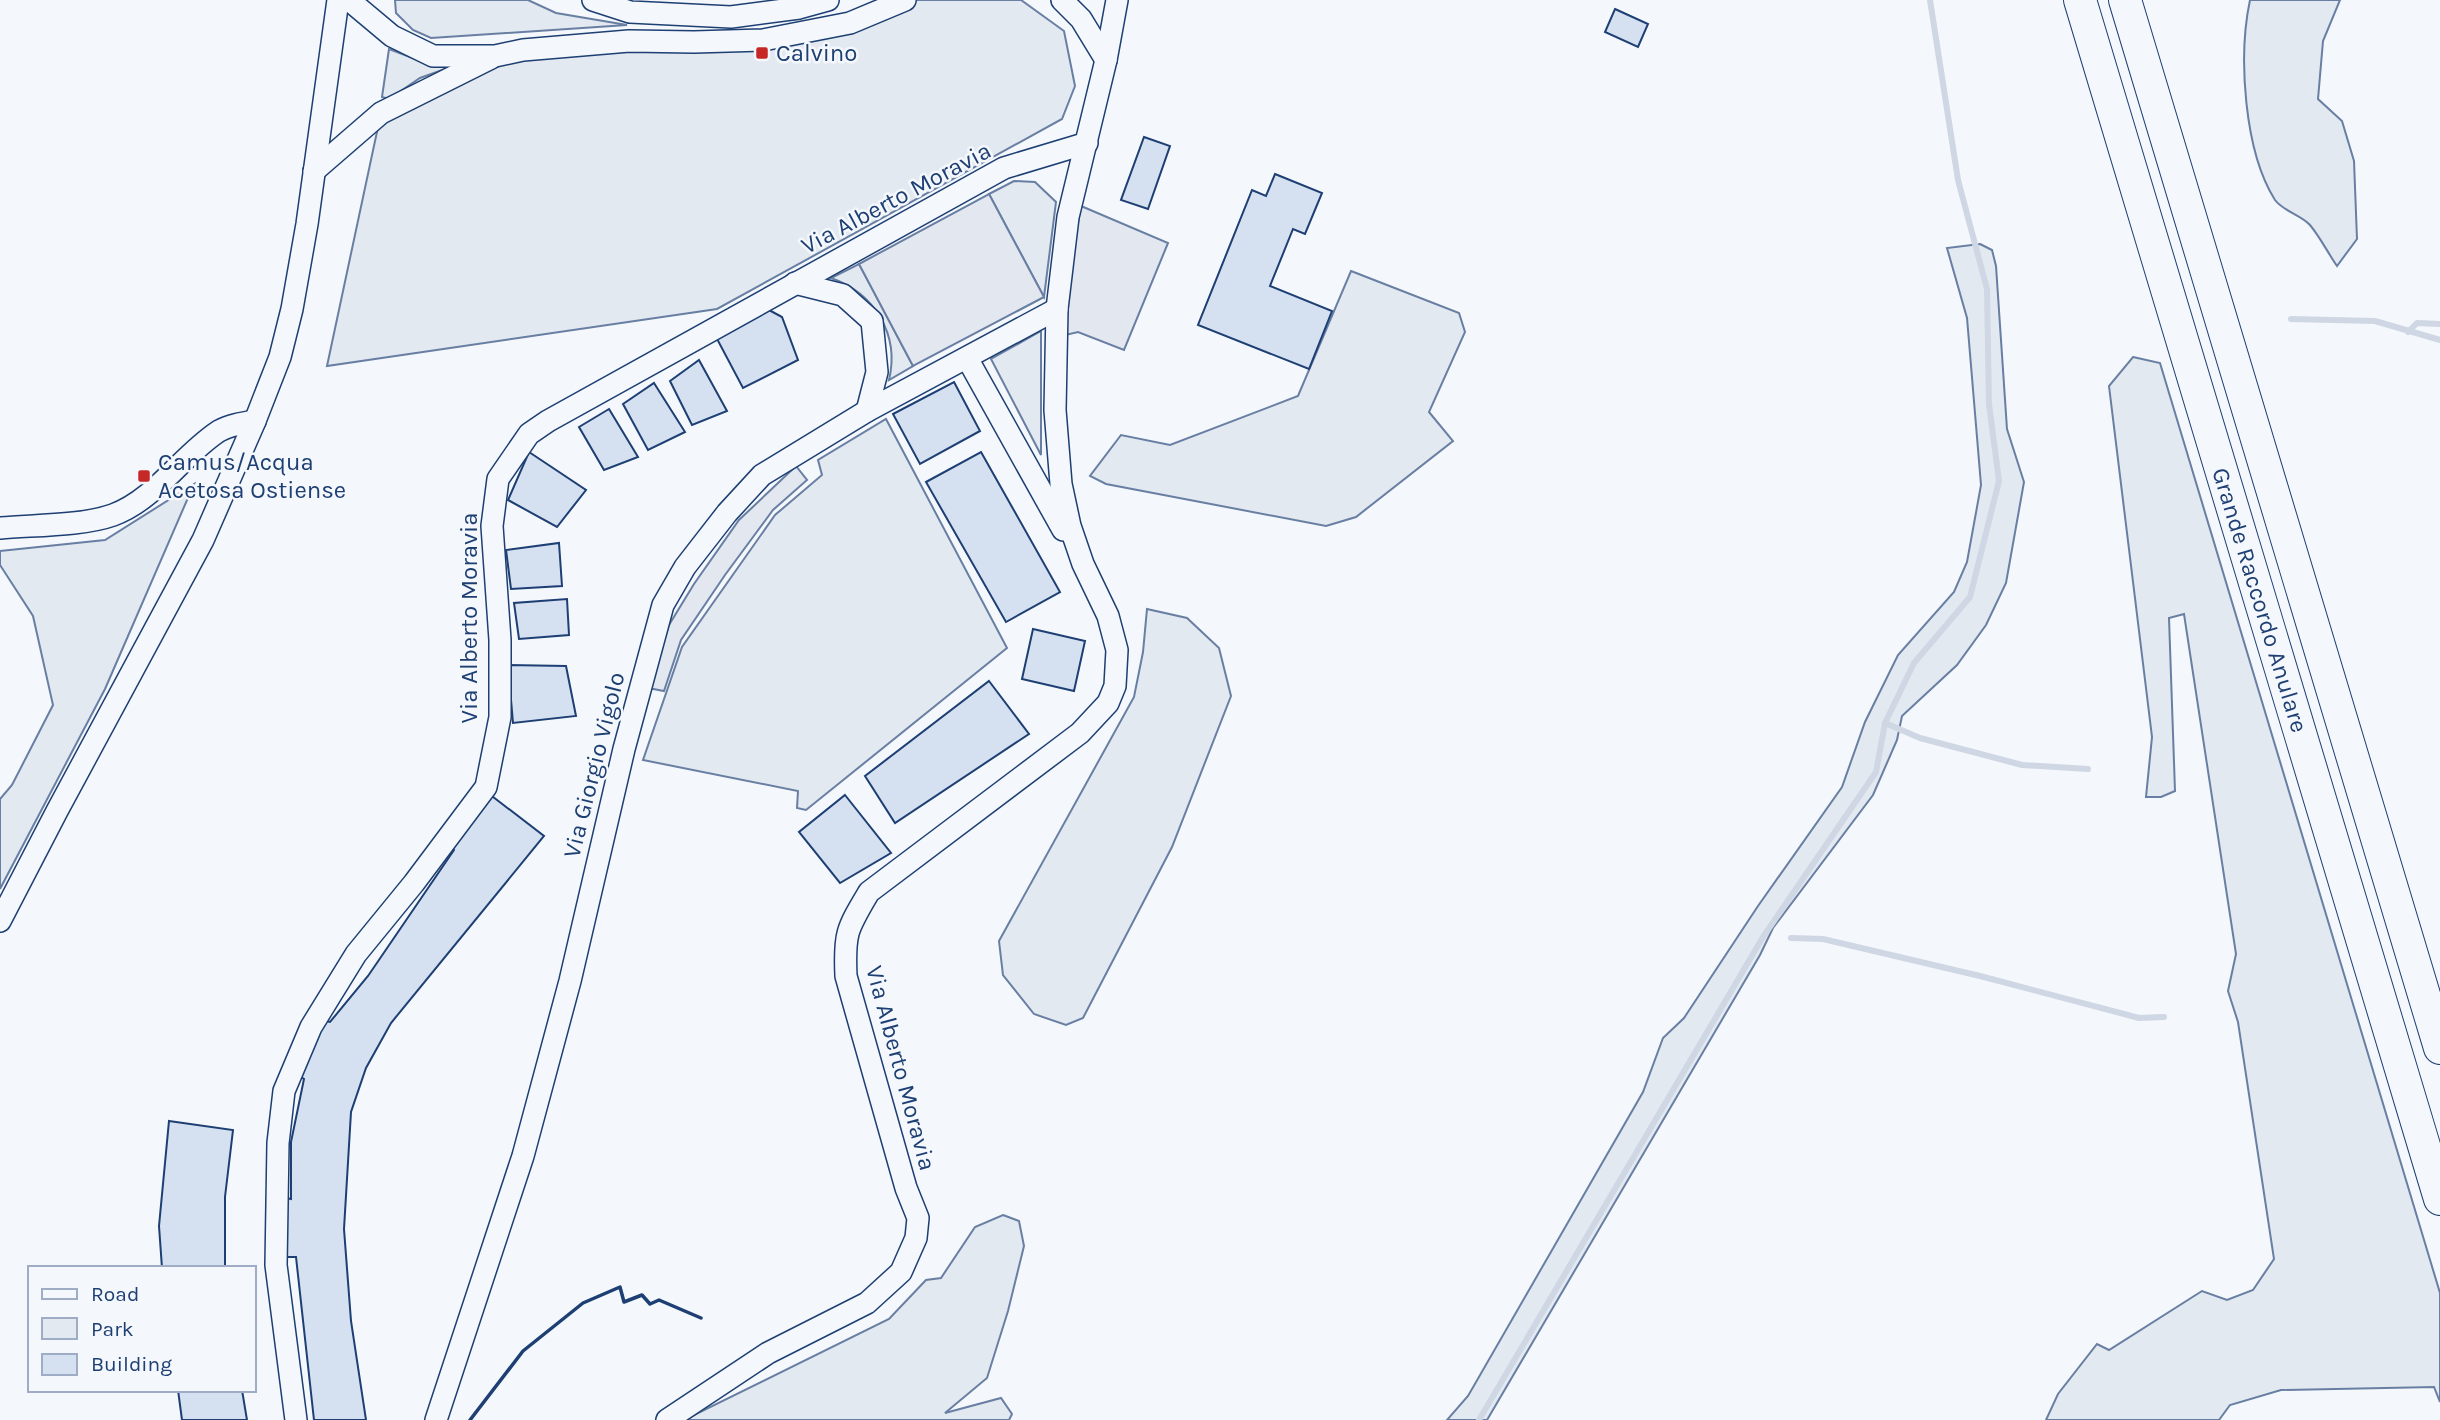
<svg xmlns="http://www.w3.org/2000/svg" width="2440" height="1420" font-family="Karla,sans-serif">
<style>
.green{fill:#e3e9f0;stroke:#687fa3;stroke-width:2}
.parking{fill:#e3e8f0;stroke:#687fa3;stroke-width:2}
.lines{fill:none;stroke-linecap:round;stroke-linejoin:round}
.stream{stroke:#cfd7e4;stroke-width:6}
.building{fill:#d5e0f0;stroke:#1d3f73;stroke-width:2}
.minor-casing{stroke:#1d3f73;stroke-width:24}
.highway-casing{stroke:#1d3f73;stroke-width:34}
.minor{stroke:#f4f7fb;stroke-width:21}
.highway{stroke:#f4f7fb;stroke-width:32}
.wall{stroke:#1d3f73;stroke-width:3.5}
.poi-dot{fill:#c62828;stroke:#f4f7fb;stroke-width:2.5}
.labels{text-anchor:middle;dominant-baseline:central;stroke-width:5;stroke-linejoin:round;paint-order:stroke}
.poi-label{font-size:24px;fill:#1d3f73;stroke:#f4f7fb;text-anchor:start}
.street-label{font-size:24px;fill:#1d3f73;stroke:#f4f7fb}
</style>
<rect width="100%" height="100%" fill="#f4f7fb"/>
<!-- green -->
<g class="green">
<polygon points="395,0 528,0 556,13 627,25 431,38 413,30 396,13"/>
<polygon points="914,0 1021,0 1064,31 1075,86 1062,119 717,309 327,366 381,113 523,50 763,40"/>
<path d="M2250 0H2340L2323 41 2318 99 2342 121 2354 161 2357 239 2337 266C2328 253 2320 237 2310 225 2301 215 2283 211 2275 200 2244 151 2238 56 2250 0Z"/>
<polygon points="389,49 415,59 446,62 448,68 420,78 389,99 382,97"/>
<polygon points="1014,181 1035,182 1056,202 1044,297 989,194"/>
<polygon points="1980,244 1992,250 1996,266 2007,429 2024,482 2006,583 1986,625 1957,665 1902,716 1897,740 1873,795 1773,928 1760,955 1487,1420 1447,1420 1468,1396 1643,1092 1663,1038 1684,1018 1758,906 1842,787 1865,722 1898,655 1954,592 1967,562 1981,485 1967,318 1947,248"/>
<path d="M859 264 913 366 889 380C900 334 874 293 831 278Z"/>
<polygon points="1351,271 1459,313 1465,332 1429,412 1453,441 1356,517 1326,526 1106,484 1090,476 1121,435 1170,445 1298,396"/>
<polygon points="1041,331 1041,455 991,359"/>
<polygon points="2133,357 2160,363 2440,1293 2440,1402 2434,1387 2281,1390 2230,1405 2219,1420 2046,1420 2058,1394 2097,1344 2109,1350 2202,1291 2227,1300 2253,1290 2274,1259 2238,1022 2228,991 2236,954 2184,614 2169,618 2175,791 2161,797 2146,797 2152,737 2109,386"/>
<polygon points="886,419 1007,648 806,810 797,808 798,791 643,760 682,647 775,515 822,475 818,460"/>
<polygon points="194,484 105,689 0,889 0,799 12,785 53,705 33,616 0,565 0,551 105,540"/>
<polygon points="1147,609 1187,618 1219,648 1231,696 1172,847 1083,1018 1066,1025 1034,1014 1003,975 999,941 1134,697 1143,652"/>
<polygon points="1003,1215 1019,1221 1024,1246 1008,1311 987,1378 945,1413 1001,1398 1012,1414 1009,1420 684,1420 889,1319 926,1280 941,1278 975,1227"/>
</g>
<!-- parking -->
<g class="parking">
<polygon points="989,194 1044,297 913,366 859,264"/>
<polygon points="1081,206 1168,243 1124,350 1078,332 1057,337"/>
<polygon points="796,466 807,480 773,510 725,575 681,640 664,691 648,688 669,625 694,584 739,520"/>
</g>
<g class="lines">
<!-- stream -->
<g class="stream">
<polyline points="2291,319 2375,321 2440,340"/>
<polyline points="2408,332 2417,323 2440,324"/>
<polyline points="1885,723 1920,738 2022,765 2088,769"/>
<polyline points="1791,938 1823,939 1980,976 2139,1018 2164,1017"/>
<polyline points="1479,1420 1763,937 1876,772 1885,723 1914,663 1970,597 1999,481 1989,404 1987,289 1958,180 1930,0"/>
</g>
</g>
<!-- building -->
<g class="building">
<polygon points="1615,9 1648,24 1638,47 1605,32"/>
<polygon points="1144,137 1170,146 1148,209 1121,200"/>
<polygon points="1275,174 1322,193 1305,234 1293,229 1270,286 1332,311 1309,369 1198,325 1252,190 1266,196"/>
<polygon points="769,310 782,317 798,360 743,388 716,337"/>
<polygon points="699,360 727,411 692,425 670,381"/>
<polygon points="954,382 980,431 920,464 893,414"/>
<polygon points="654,383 685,432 648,450 623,404"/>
<polygon points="609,409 638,457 604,470 579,427"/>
<polygon points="529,452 586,490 557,527 508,500"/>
<polygon points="981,452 1060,592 1006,622 926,482"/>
<polygon points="559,543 562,586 511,589 506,550"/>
<polygon points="567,599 569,635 519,639 514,603"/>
<polygon points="1033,629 1085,641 1074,691 1022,679"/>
<polygon points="508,665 566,666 576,716 513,723"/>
<polygon points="989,681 1029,734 895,823 865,776"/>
<polygon points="488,793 544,836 391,1023 366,1068 351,1112 344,1229 351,1321 366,1420 314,1420 296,1257 281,1257 277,1196 291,1199 291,1142 304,1079 296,1074 320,1020 330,1022 368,976 454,850 450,843"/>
<polygon points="845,795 891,853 840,883 799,832"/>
<polygon points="169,1121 233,1130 225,1197 225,1268 162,1268 159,1226"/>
<polygon points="178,1390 242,1390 247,1420 182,1420"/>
</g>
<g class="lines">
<defs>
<g id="minor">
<polyline points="349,0 392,36 433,56 495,56 523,50 629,41 694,42 763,40 850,23 905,0"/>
<polyline points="593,0 630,12 731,17 799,8 828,0"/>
<polyline points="1062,0 1081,19 1106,60"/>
<polyline points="314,171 381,113 491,58"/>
<polyline points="795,283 843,295 872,321 877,372 867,411"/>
<polyline points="967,358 1063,530"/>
<path d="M0 528C33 525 82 526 113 515 156 499 182 455 219 431 230 425 243 423 255 421"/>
<polyline points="0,921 57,811 203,540 255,421 280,357 292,309 307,224 338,0"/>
<polyline points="296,1420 276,1265 278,1143 284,1091 311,1027 356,954 414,883 486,787 500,717 500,640 492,526 498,479 529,434 548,421 1004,168 1087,143"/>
<polyline points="436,1420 523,1156 570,981 624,749 663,605 685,567 727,513 762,475 867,411 1057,309"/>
<path d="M667 1420 768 1353 867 1303 901 1272 916 1238 918 1218 906 1188 846 976C844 933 847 929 869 892L1080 733 1108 703 1115 686 1117 650 1108 616 1083 564 1070 526 1061 484 1055 410 1057 309 1068 217 1106 60 1117 0"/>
</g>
<g id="highway">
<polyline points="2080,0 2440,1199"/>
<polyline points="2125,0 2440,1048"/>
</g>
</defs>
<!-- minor casing -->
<use href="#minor" class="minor-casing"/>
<!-- highway casing -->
<use href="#highway" class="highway-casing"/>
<!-- minor -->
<use href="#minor" class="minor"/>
<!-- highway -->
<use href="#highway" class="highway"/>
<!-- wall -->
<polyline class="wall" points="470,1420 523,1351 583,1303 620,1287 624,1302 642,1295 650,1304 659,1300 701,1318"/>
</g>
<!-- markers -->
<g class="poi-dot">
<rect x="755" y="46" width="14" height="14" rx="3.5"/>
<rect x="137" y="469" width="14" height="14" rx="3.5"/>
</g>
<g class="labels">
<!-- poi labels -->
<g class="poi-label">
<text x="776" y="53">Calvino</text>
<text x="158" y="462">Camus/Acqua<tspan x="158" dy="28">Acetosa Ostiense</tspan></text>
</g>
<!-- street labels -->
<g class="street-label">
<text transform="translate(896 198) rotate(-28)">Via Alberto Moravia</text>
<text transform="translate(2260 600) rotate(73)">Grande Raccordo Anulare</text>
<text transform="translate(469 618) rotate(-90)">Via Alberto Moravia</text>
<text transform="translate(594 765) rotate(-76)">Via Giorgio Vigolo</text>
<text transform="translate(901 1068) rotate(75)">Via Alberto Moravia</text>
</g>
</g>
<!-- legend -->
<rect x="28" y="1266" width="228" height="126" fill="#f4f7fb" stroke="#9eadc5" stroke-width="2"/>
<rect x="42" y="1289" width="35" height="10" fill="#f4f7fb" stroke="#9eadc5" stroke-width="2"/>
<text x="91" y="1301" font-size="21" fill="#1d3f73">Road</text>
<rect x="42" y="1318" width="35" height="21" fill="#e3e9f0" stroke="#9eadc5" stroke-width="2"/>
<text x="91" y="1336" font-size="21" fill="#1d3f73">Park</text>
<rect x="42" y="1354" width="35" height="21" fill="#d5e0f0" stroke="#9eadc5" stroke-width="2"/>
<text x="91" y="1371" font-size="21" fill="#1d3f73">Building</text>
</svg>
